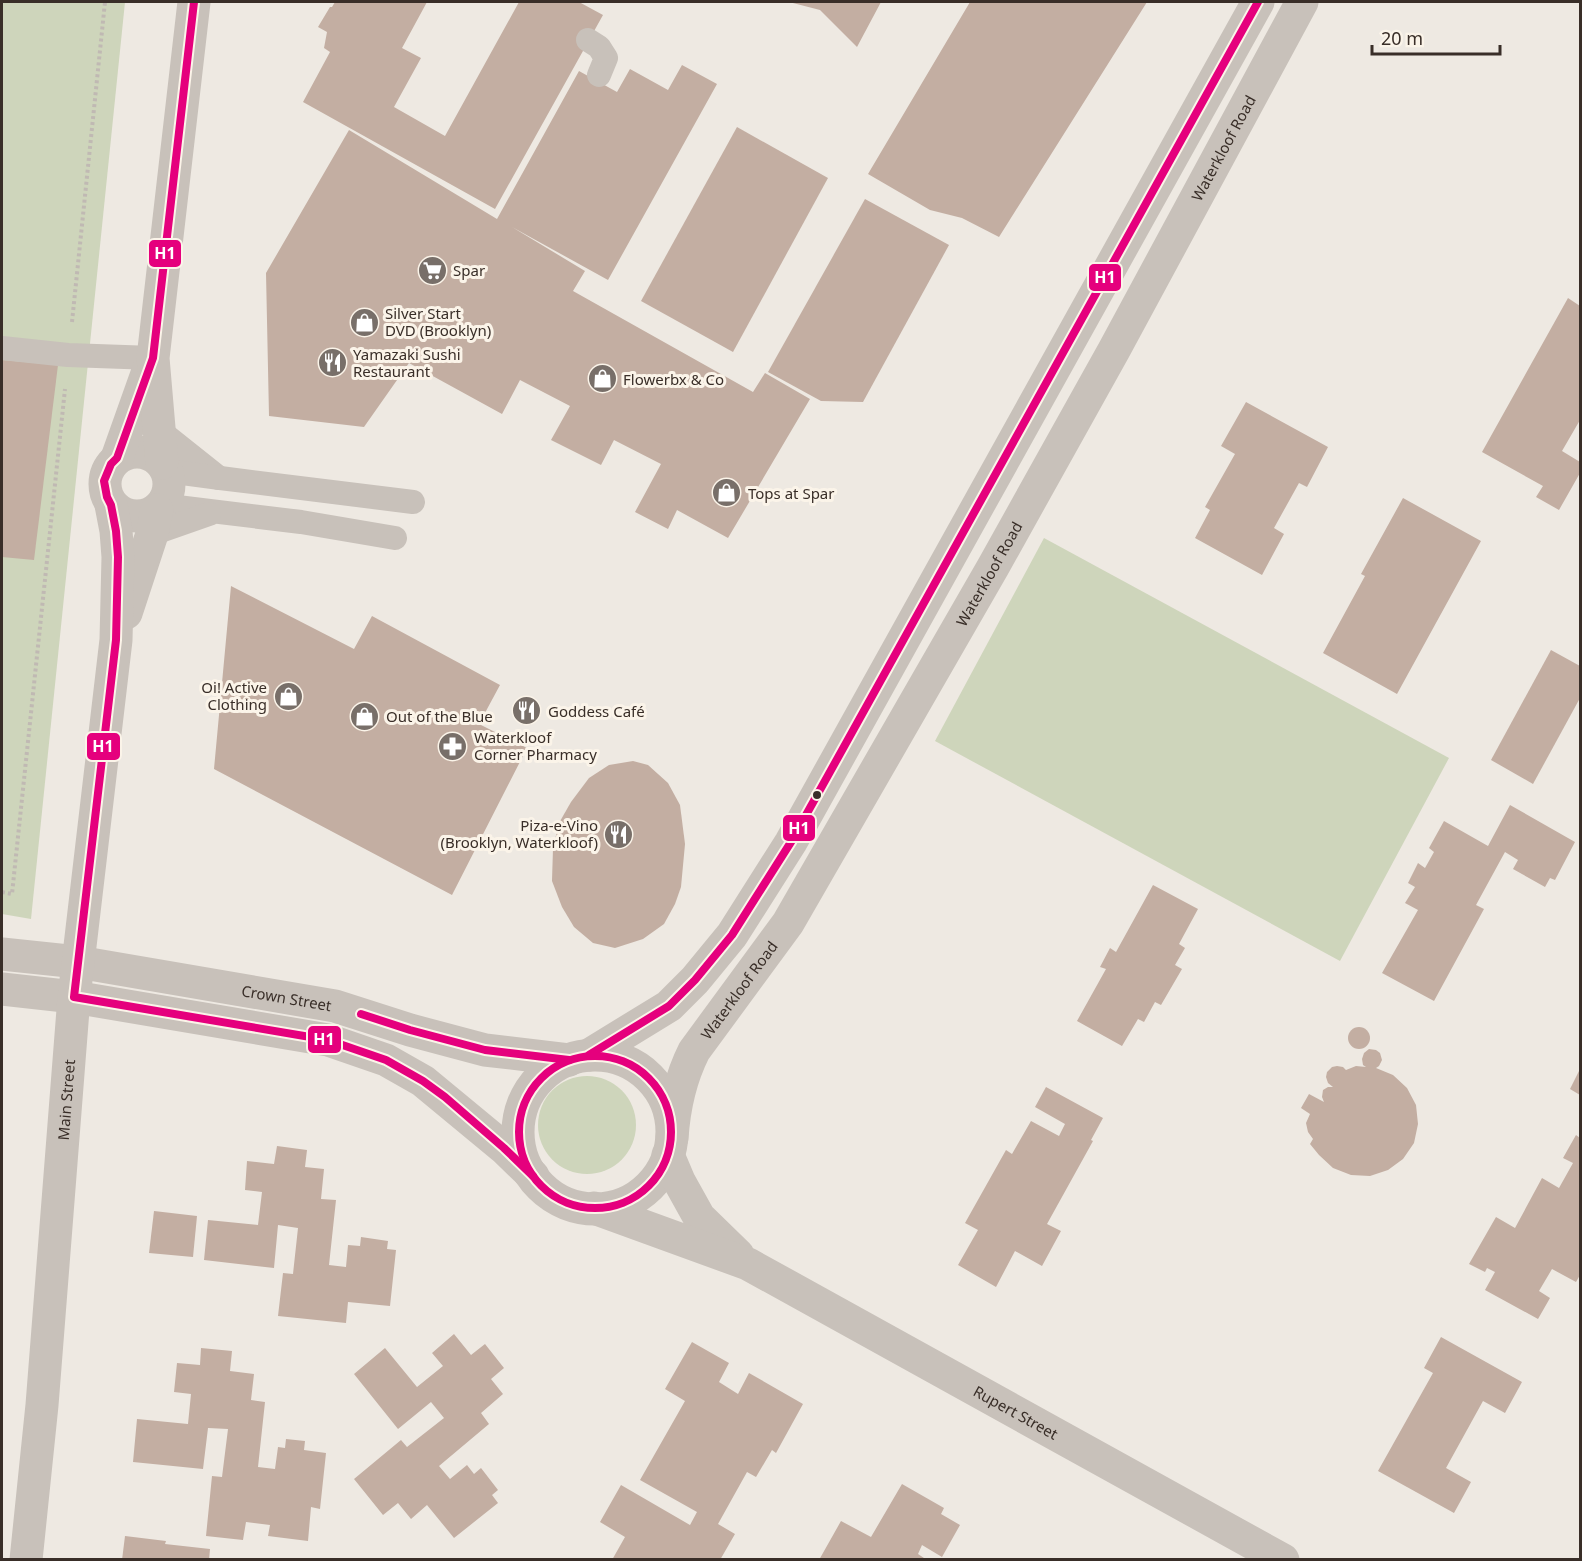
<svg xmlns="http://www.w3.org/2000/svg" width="1582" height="1561" font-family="'Noto Sans',sans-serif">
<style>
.green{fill:#ced5bb}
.building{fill:#c3aea2}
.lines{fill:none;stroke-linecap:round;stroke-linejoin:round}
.path{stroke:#c0b9b3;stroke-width:4;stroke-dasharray:3 3;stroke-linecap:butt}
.service{stroke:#c8c1ba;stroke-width:24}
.minor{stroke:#c8c1ba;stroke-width:33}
.bus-1-casing{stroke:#fbf4e9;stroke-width:12}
.bus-1{stroke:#e5007d;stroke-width:8}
.bus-dot{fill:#392e28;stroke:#fbf4e9;stroke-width:2}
.labels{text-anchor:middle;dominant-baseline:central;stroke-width:6;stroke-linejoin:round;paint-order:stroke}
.street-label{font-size:15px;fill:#392e28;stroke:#fbf4e9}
.poi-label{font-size:15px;fill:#392e28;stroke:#fbf4e9;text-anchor:start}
.line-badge{stroke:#fbf4e9;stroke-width:2}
.badge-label{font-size:16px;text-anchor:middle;font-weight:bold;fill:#fff}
</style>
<rect width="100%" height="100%" fill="#eee9e2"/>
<!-- green -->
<g class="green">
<polygon points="2,2 125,2 31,919 2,914"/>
<polygon points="1044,538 1449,758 1340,961 935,741"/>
<circle cx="587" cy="1125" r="49"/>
</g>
<!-- building -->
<g class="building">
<polygon points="335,2 427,2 402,48 421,58 394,107 445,136 519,2 579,2 603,15 495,209 303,102 330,52 324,48 327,32 318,27 330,7 332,7"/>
<polygon points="789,2 881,2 857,47 820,10"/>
<polygon points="970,2 1147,2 999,237 962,218 930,210 868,174"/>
<polygon points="682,65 717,84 608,280 512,227 585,271 573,291 753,392 765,373 810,399 728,538 677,510 668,529 635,512 661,464 614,440 601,465 551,440 570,406 520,380 502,414 409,363 364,427 269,416 266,273 349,130 497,219 579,71 617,92 630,69 668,90"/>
<polygon points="737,127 828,178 733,352 641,301"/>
<polygon points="865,199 949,245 863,402 821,401 768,372"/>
<polygon points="1568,298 1580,306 1580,420 1562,451 1580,462 1580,473 1559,510 1536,497 1543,486 1482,452"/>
<polygon points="2,360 58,365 34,560 2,557"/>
<polygon points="1246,402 1328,447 1307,487 1299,483 1274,528 1284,534 1262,575 1195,538 1210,510 1205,507 1235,454 1221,446"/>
<polygon points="1403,498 1481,541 1397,694 1323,653 1365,576 1361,574"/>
<polygon points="231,586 354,649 372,616 500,685 479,724 527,748 452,895 214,769"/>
<polygon points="1551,650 1580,666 1580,698 1533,784 1491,760"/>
<polygon points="633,761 648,765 668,783 680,805 685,844 681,887 675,904 664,924 643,939 615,948 593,943 574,927 562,907 552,881 553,848 559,823 571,802 589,778 609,765"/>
<polygon points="1510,805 1575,842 1555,880 1550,878 1545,887 1513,869 1518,860 1505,852 1476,905 1484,909 1434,1001 1382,973 1418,910 1405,903 1415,887 1408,883 1418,863 1425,868 1434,852 1429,848 1444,821 1488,846"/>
<polygon points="1153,885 1198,909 1179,944 1185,948 1175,965 1182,969 1161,1005 1155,1002 1144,1022 1138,1019 1122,1046 1077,1021 1106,969 1100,967 1110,948 1116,952"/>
<circle cx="1359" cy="1038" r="11"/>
<polygon points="1369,1049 1376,1050 1380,1053 1382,1060 1379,1066 1376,1068 1393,1075 1407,1088 1416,1105 1418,1124 1414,1143 1403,1159 1388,1170 1370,1176 1351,1175 1333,1168 1319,1155 1310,1144 1313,1139 1308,1132 1306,1123 1310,1114 1301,1108 1309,1094 1324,1102 1322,1097 1323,1090 1328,1087 1333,1087 1328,1083 1326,1077 1327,1072 1332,1067 1337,1066 1343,1067 1346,1070 1356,1066 1366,1067 1363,1065 1362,1059 1364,1053"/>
<polygon points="1580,1069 1580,1095 1570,1089"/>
<polygon points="1046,1087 1103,1118 1091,1140 1093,1141 1047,1224 1061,1231 1042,1266 1015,1251 996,1287 958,1265 978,1230 965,1223 1006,1150 1012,1154 1031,1121 1059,1136 1065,1124 1035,1107"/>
<polygon points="1576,1135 1580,1138 1580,1275 1576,1282 1552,1269 1539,1291 1550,1298 1538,1319 1485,1290 1495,1272 1487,1268 1485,1272 1469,1264 1496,1217 1515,1228 1542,1178 1559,1188 1573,1163 1563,1158"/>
<polygon points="277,1146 307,1150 305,1167 324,1169 321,1199 336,1200 329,1265 346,1267 348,1245 360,1246 361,1237 388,1241 387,1249 396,1250 390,1306 348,1302 346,1323 278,1316 283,1273 293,1274 298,1228 278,1225 274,1268 204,1260 208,1220 258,1225 262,1192 245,1190 247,1161 274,1164"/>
<polygon points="154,1211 197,1216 193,1257 149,1253"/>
<polygon points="454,1334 471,1355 485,1344 504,1368 491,1379 503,1394 481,1413 489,1424 439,1466 450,1479 467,1465 474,1474 481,1468 498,1490 492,1495 498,1503 454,1538 427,1505 411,1519 398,1503 383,1515 354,1479 401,1440 407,1447 444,1418 431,1402 398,1429 354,1374 385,1348 417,1387 443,1366 432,1353"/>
<polygon points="1441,1337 1522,1382 1505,1413 1483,1401 1446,1468 1471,1482 1454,1513 1378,1471 1433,1373 1424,1368"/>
<polygon points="692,1342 729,1363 719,1382 738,1394 749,1373 803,1404 776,1453 772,1450 756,1477 747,1472 718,1524 735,1534 720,1560 612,1560 625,1537 600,1522 621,1485 690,1525 697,1512 640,1480 685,1401 665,1389"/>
<polygon points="201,1348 232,1351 230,1371 254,1374 251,1400 265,1402 258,1467 275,1469 278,1447 285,1448 286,1439 305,1441 304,1450 326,1453 320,1509 311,1507 308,1541 268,1536 270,1525 246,1522 243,1540 206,1536 212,1476 222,1477 228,1429 208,1428 203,1469 133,1462 137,1419 188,1424 191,1394 174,1392 177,1363 200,1365"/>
<polygon points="902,1484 944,1508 941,1514 960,1525 942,1557 922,1545 918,1554 927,1560 819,1560 841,1521 871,1537"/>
<polygon points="125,1536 166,1541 165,1544 210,1549 209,1560 122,1560"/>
</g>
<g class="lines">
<!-- path -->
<g class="path">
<polyline points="72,322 105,2"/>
<polyline points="2,892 12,894 65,389"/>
</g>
<!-- service -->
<g class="service">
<polyline points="588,40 599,47 606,58 599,75"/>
<polyline points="2,348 68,355 153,358"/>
<polyline points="160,431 219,478"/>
<polyline points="167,471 220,478 413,502"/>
<polyline points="161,505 301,522 395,538"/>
<polyline points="152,534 209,514"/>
</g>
<!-- minor -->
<g class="minor">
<circle cx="137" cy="484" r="32"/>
<polyline points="117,458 149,368"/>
<polyline points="162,463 153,358 194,2"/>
<polyline points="126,613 152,534 157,510"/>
<path id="s1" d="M2 954 78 962 335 1006 410 1030 485 1050 569 1060"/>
<polyline points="2,989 74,997 328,1040 386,1060 423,1081 504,1148 533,1176"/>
<polyline points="589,1055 669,1006 695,980 732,935 791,842 1258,2"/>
<circle cx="595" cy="1132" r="77"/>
<path id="s2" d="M672 1138C674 1107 680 1079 694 1051L788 923 993 567 1114 350 1302 2"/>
<polyline points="668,1155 679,1181 699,1217 738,1255"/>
<path id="s3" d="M594 1208 748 1264 1283 1560"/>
<path id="s4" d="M26 1560 42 1405 74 997 116 640 118 557 116 531 111 505"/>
</g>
<defs>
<g id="bus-1">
<polyline points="194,2 153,358 117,458 111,464 104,481 107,497 111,505 116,531 118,557 116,640 74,997 328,1040 386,1060 423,1081 445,1097 504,1148 533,1176"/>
<polyline points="361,1014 410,1030 485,1050 569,1060"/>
<polyline points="589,1055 669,1006 695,980 732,935 791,842 1258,2"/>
<circle cx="595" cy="1132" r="76"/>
</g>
</defs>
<!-- bus-1 casing -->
<use href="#bus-1" class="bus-1-casing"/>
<!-- bus-1 -->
<use href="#bus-1" class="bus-1"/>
</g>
<!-- icons -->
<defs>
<symbol id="supermarket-disc" viewBox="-11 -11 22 22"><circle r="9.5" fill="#786f69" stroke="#fbf4e9"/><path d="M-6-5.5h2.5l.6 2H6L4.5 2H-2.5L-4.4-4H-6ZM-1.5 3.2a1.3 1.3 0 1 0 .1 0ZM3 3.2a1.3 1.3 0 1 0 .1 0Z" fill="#fff"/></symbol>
<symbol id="shop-disc" viewBox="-11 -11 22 22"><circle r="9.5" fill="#786f69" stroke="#fbf4e9"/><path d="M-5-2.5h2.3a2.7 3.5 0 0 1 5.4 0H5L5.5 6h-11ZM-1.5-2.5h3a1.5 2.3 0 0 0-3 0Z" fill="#fff"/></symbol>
<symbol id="restaurant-disc" viewBox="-11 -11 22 22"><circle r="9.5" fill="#786f69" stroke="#fbf4e9"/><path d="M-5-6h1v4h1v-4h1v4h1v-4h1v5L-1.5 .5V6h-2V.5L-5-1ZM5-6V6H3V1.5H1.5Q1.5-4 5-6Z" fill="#fff"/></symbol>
<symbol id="pharmacy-disc" viewBox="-11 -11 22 22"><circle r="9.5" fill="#786f69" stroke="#fbf4e9"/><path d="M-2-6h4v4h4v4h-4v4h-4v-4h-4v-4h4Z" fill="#fff"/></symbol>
</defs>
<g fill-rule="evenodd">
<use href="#supermarket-disc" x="416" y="254" width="33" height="33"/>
<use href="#shop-disc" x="348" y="306" width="33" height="33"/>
<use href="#restaurant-disc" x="316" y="346" width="33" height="33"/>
<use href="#shop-disc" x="586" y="362" width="33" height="33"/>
<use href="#shop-disc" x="710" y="476" width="33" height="33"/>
<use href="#shop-disc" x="272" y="680" width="33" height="33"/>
<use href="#restaurant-disc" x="510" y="694" width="33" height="33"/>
<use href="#shop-disc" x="348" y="700" width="33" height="33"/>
<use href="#pharmacy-disc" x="436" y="730" width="33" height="33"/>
<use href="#restaurant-disc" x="602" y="818" width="33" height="33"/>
</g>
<!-- markers -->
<circle class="bus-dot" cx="817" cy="795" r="5"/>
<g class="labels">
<!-- street labels -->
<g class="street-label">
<text stroke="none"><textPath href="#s2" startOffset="1138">Waterkloof Road</textPath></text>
<text stroke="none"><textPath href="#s2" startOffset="652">Waterkloof Road</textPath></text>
<text stroke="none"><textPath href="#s2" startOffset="166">Waterkloof Road</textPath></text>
<text stroke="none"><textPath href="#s1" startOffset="288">Crown Street</textPath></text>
<text stroke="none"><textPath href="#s4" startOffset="462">Main Street</textPath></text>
<text stroke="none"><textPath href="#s3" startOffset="470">Rupert Street</textPath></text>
</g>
<!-- poi labels -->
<g class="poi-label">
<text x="453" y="270">Spar</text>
<text x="385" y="313">Silver Start<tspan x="385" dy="17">DVD (Brooklyn)</tspan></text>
<text x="353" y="354">Yamazaki Sushi<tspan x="353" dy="17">Restaurant</tspan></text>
<text x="623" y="379">Flowerbx &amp; Co</text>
<text x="748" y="493">Tops at Spar</text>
<text x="267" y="687" text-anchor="end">Oi! Active<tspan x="267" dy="17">Clothing</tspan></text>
<text x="548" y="711">Goddess Café</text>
<text x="386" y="716">Out of the Blue</text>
<text x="474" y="737">Waterkloof<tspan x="474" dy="17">Corner Pharmacy</tspan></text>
<text x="598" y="825" text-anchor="end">Piza-e-Vino<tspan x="598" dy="17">(Brooklyn, Waterkloof)</tspan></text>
</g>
</g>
<g class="line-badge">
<rect x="148" y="239" width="34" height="29" rx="6" fill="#e5007d"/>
<rect x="1088" y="263" width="34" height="29" rx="6" fill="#e5007d"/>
<rect x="86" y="732" width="35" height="29" rx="6" fill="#e5007d"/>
<rect x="782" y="814" width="34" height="28" rx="6" fill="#e5007d"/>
<rect x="307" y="1025" width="35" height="29" rx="6" fill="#e5007d"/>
</g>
<g class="badge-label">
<text x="165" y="259">H1</text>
<text x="1105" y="283">H1</text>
<text x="103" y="752">H1</text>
<text x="799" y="834">H1</text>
<text x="324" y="1045">H1</text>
</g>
<!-- border -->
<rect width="1582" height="1561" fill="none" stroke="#392e28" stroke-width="6"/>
<!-- scale -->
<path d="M1372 45v9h128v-9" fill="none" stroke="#392e28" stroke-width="3"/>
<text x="1381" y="45" font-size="18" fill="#392e28" stroke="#fbf4e9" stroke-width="4.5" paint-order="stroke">20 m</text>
</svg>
